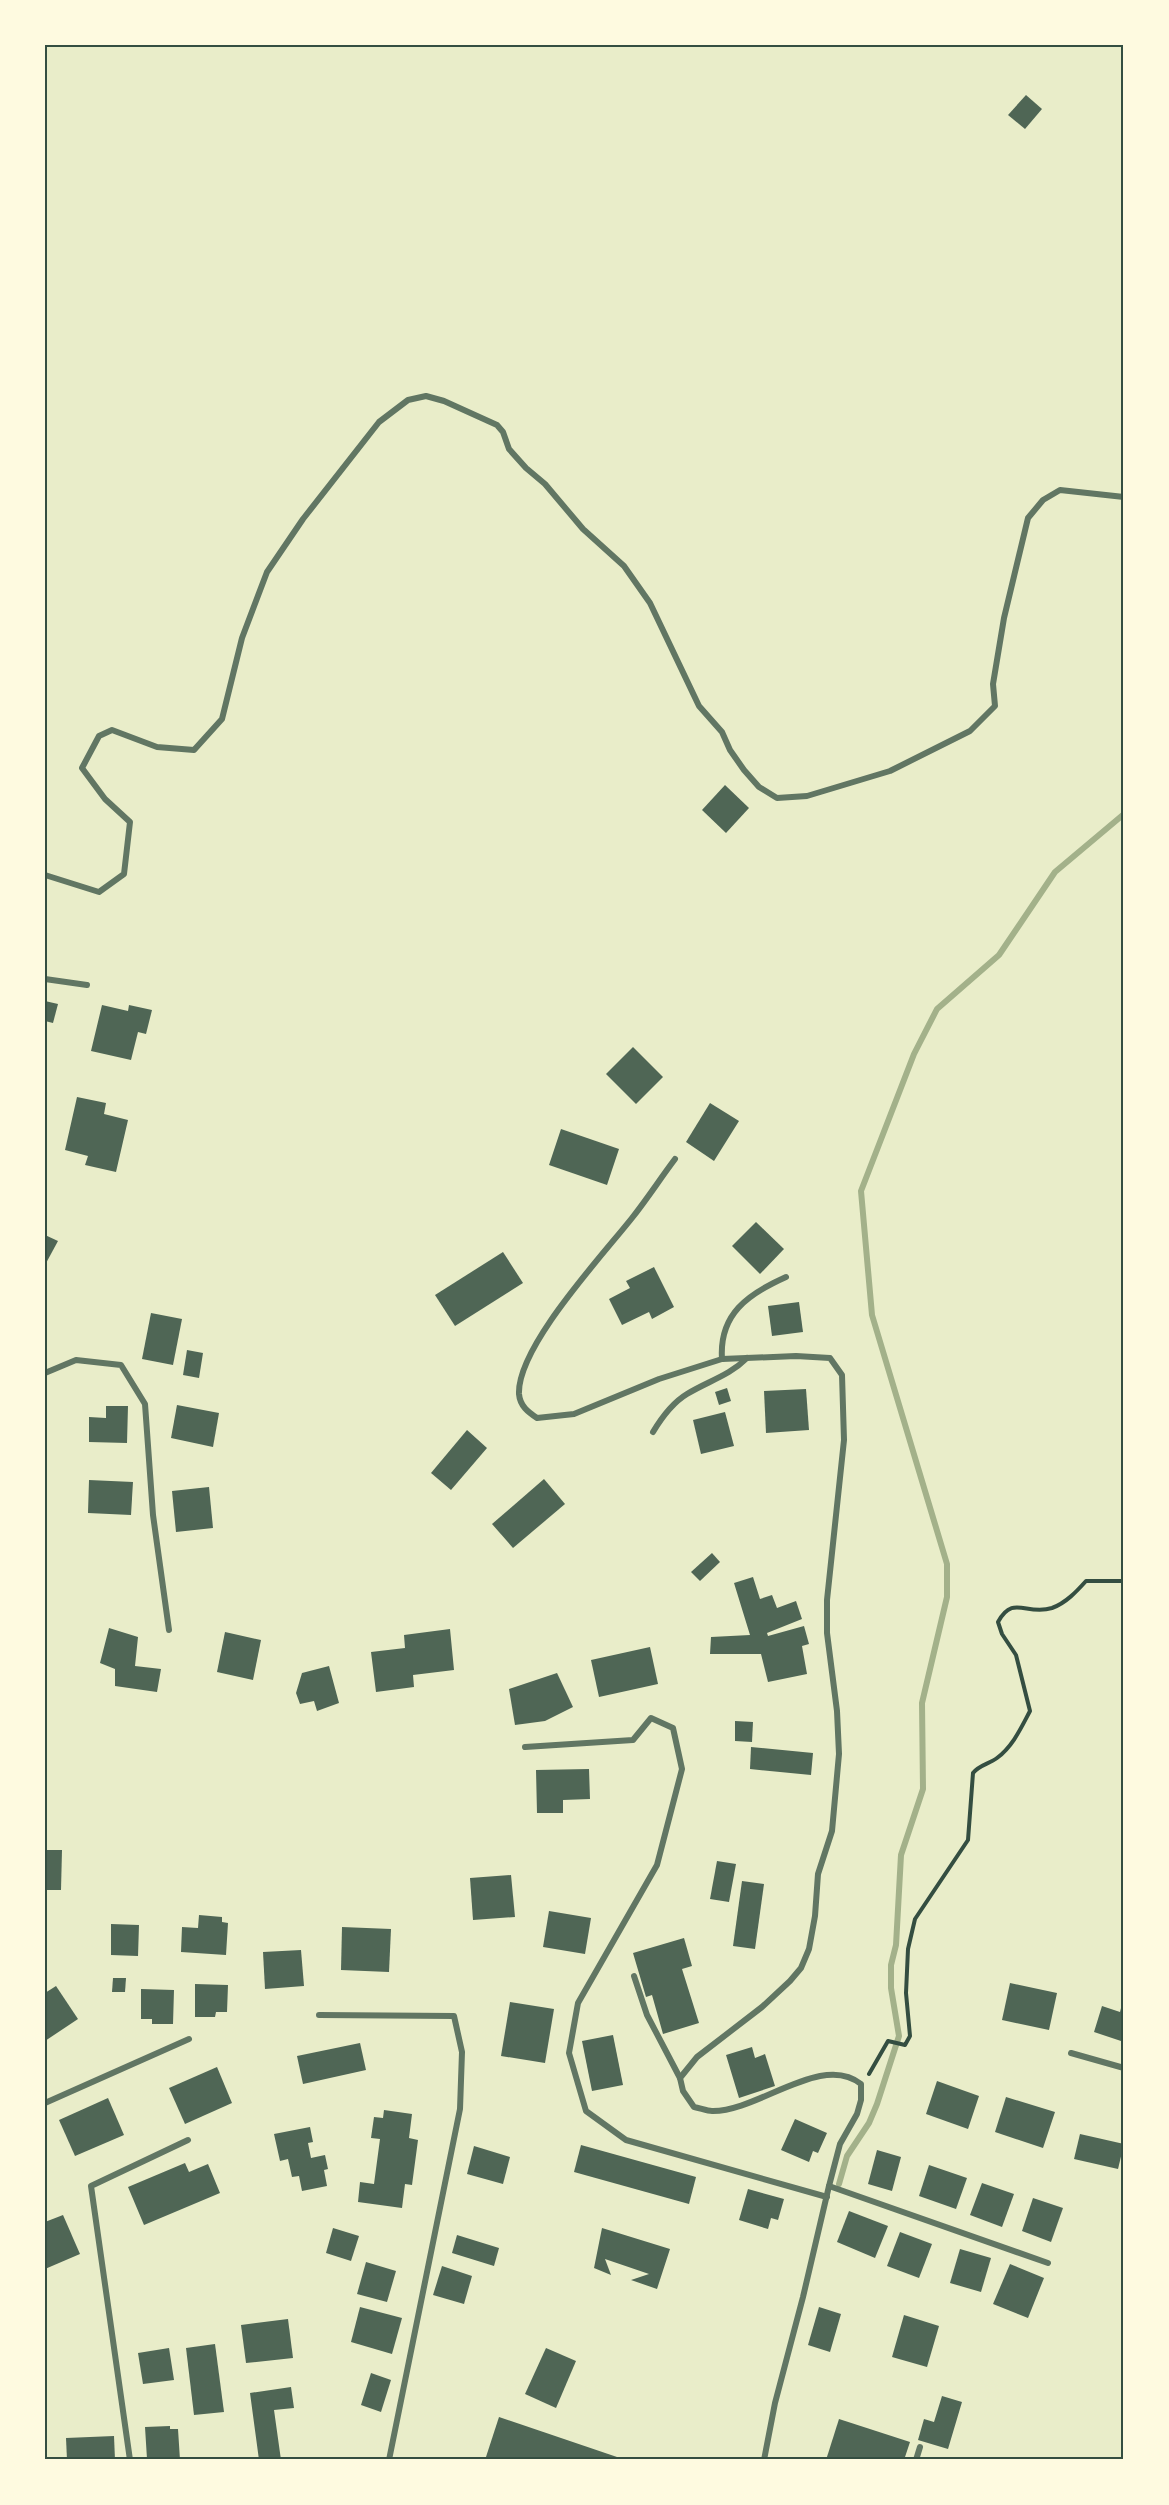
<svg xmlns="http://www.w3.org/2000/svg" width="1169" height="2505" font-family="'DejaVu Sans',sans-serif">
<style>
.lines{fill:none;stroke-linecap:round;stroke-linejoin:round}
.stream{stroke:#a3b18a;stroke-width:6}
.building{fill:#4f6655}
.path{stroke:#344e41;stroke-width:4}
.minor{stroke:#617663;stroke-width:6}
.neatline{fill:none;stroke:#344e41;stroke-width:2}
</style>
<rect width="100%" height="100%" fill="#e9edc9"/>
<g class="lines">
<!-- stream -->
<polyline class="stream" points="839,2184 847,2156 869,2123 877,2104 899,2036 891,1988 891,1965 896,1945 901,1855 923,1789 922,1703 947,1597 947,1564 872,1315 861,1191 914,1054 937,1009 999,955 1055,872 1124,814"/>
</g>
<!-- building -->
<g class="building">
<polygon points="1026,95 1042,109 1025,129 1008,115"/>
<polygon points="725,785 749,808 726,833 702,810"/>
<polygon points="45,1001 58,1004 53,1023 45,1021"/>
<polygon points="102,1005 128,1011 129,1005 152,1010 146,1034 138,1032 131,1060 91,1051"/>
<polygon points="633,1047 663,1077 636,1104 606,1074"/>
<polygon points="77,1097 106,1103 104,1114 128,1120 116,1172 85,1165 88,1156 65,1150"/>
<polygon points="710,1103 739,1121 714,1161 686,1142"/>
<polygon points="561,1129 619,1149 607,1185 549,1165"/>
<polygon points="756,1222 784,1249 760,1274 732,1246"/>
<polygon points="45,1235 58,1241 45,1265"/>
<polygon points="503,1252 523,1283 455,1326 435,1295"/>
<polygon points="654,1267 674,1307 652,1319 649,1312 622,1325 609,1299 630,1288 626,1281"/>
<polygon points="799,1302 803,1332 772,1336 768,1306"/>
<polygon points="151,1313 182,1319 173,1365 142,1359"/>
<polygon points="187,1350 203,1353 199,1378 183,1375"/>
<polygon points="727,1388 731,1401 719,1405 715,1392"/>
<polygon points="806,1389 809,1430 766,1433 764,1391"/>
<polygon points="177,1405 219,1413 213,1447 171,1438"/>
<polygon points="106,1406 128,1406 127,1443 89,1442 89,1417 106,1418"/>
<polygon points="725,1412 734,1446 701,1454 693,1420"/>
<polygon points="467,1430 487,1448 451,1490 431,1473"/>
<polygon points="544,1479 565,1504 513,1548 492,1524"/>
<polygon points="89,1480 133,1482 131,1515 88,1513"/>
<polygon points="209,1487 213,1528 176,1532 172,1491"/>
<polygon points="712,1553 720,1562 700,1581 691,1572"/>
<polygon points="753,1577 760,1599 772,1595 777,1608 796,1601 802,1619 767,1633 768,1636 804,1626 809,1644 802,1646 807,1674 768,1682 761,1654 710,1654 711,1637 750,1635 734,1583"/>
<polygon points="109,1628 138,1637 135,1666 161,1669 157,1692 115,1686 115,1669 100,1663"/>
<polygon points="450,1629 454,1670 413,1675 414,1687 376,1692 371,1652 405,1648 404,1635"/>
<polygon points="225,1632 261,1640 253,1680 217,1672"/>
<polygon points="650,1647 658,1684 599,1697 591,1660"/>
<polygon points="329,1666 339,1703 317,1711 314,1701 300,1704 296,1693 302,1673"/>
<polygon points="557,1673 573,1707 545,1721 515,1725 509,1689"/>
<polygon points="735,1721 753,1722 752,1742 735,1741"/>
<polygon points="751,1747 813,1753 811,1775 750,1769"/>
<polygon points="589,1769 590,1799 563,1800 563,1813 537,1813 536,1770"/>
<polygon points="45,1850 62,1850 61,1890 45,1890"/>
<polygon points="717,1861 736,1864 729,1902 710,1899"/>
<polygon points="511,1875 515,1917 473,1920 470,1878"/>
<polygon points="742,1881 764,1884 755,1949 733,1946"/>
<polygon points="549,1911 591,1918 585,1954 543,1947"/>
<polygon points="199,1915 222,1917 222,1922 228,1923 226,1955 181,1952 182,1927 198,1928"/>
<polygon points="111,1924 139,1925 138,1956 111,1955"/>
<polygon points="342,1927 391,1929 389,1972 341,1970"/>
<polygon points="684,1938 692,1966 682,1969 699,2023 663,2034 652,1995 646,1997 633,1953"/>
<polygon points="301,1950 304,1986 265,1989 263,1952"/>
<polygon points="113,1978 126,1978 125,1992 112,1992"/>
<polygon points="1010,1983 1057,1993 1049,2030 1002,2020"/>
<polygon points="195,1984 228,1985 227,2012 216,2012 215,2017 195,2017"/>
<polygon points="56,1986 78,2019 45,2041 45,1993"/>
<polygon points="141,1989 174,1990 173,2024 152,2024 152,2019 141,2019"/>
<polygon points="1123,2000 1124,2042 1094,2032 1102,2006 1120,2012"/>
<polygon points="510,2002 554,2009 545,2063 501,2056"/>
<polygon points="613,2035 623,2085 592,2091 582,2041"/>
<polygon points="360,2043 366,2070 303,2084 297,2056"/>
<polygon points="752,2047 755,2058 765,2054 775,2086 739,2098 726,2055"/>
<polygon points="217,2067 232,2103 185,2124 169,2088"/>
<polygon points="937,2081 979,2096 968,2129 926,2114"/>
<polygon points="1006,2097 1055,2112 1043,2148 995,2132"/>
<polygon points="108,2098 124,2135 75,2156 59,2120"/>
<polygon points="384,2110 412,2114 409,2138 418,2140 412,2185 405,2184 402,2208 358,2202 360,2182 374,2184 380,2139 371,2138 374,2117 383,2118"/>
<polygon points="795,2119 827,2133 818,2153 813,2151 809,2162 781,2150"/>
<polygon points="310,2127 313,2142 308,2143 311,2158 325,2155 328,2169 324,2170 327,2186 302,2191 299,2176 292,2177 288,2159 280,2161 274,2134"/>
<polygon points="1080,2134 1124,2144 1118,2169 1074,2159"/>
<polygon points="581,2145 696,2177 689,2204 574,2172"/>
<polygon points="474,2146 510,2157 503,2184 467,2174"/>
<polygon points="877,2150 901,2157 892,2191 868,2184"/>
<polygon points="185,2163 189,2172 208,2164 220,2193 144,2225 128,2187"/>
<polygon points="929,2165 967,2178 956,2209 919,2196"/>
<polygon points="982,2183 1014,2194 1002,2227 970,2215"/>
<polygon points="748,2189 784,2199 778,2220 771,2218 768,2229 739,2220"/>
<polygon points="1033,2198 1063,2208 1051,2242 1022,2231"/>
<polygon points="849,2211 888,2226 875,2258 837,2242"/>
<polygon points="63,2215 80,2254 45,2269 45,2222"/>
<polygon points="333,2228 359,2236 351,2261 326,2253"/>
<polygon points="602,2228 670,2249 657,2289 631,2280 649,2274 605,2259 611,2275 594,2268"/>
<polygon points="900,2232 932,2244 919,2278 887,2266"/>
<polygon points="457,2235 499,2248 494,2266 452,2253"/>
<polygon points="960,2249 991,2258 981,2292 950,2283"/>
<polygon points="366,2262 396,2271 387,2302 357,2294"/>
<polygon points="1010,2264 1044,2278 1028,2318 993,2304"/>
<polygon points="442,2266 472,2276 464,2304 433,2295"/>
<polygon points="360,2307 402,2318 392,2354 351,2342"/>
<polygon points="819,2307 841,2314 830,2352 808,2345"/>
<polygon points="904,2315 939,2326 927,2367 892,2357"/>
<polygon points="288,2319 293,2358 246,2363 241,2325"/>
<polygon points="215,2344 224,2412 194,2415 186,2348"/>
<polygon points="169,2348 174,2380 143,2384 138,2353"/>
<polygon points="546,2348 576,2361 556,2408 525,2394"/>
<polygon points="371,2373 391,2380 381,2412 361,2405"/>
<polygon points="291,2387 294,2408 274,2410 281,2460 259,2460 250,2393"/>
<polygon points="942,2396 962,2402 948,2449 918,2440 924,2419 934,2422"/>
<polygon points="499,2417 617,2457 616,2460 485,2460"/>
<polygon points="839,2419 910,2442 904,2460 826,2460"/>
<polygon points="170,2426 170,2429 178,2429 180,2460 147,2459 145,2427"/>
<polygon points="114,2436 115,2460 67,2460 66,2438"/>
</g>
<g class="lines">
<!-- path -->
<path class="path" d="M869 2074 888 2041 905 2045 910 2036 906 1993 908 1949 915 1919 968 1840 973 1773C979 1765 989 1764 997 1758 1013 1746 1021 1728 1030 1711L1016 1655 1002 1634 998 1622C1013 1594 1026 1616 1052 1608 1066 1603 1077 1591 1086 1581H1124"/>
<!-- minor -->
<g class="minor">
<polyline points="45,875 99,892 124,874 130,822 105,799 82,768 99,736 112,730 157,747 194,750 222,719 242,638 267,572 303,519 379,422 408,400 426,396 444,401 497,425 503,432 509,449 526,468 545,484 583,529 624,566 650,603 699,706 722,732 730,750 744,770 759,787 777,798 807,796 890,771 970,731 995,706 993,684 1004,618 1028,518 1043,500 1060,490 1124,497"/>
<polyline points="45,979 87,985"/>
<path d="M675 1159C660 1179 647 1199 632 1218 602 1256 517 1347 519 1394 520 1406 528 1412 537 1418L574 1414 659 1379 722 1359 796 1356 830 1358 842 1375 844 1440 827 1600V1633L837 1711 839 1754 832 1831 818 1874 815 1916 809 1949 801 1968 790 1981 762 2007 697 2057 680 2078 683 2091 694 2107C700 2108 707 2111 712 2111 758 2112 822 2052 861 2084V2100L857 2114 840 2144 829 2186 803 2297 775 2403 764 2460"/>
<path d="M722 1359C719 1314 748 1294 786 1277"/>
<polyline points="45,1373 76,1360 121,1365 145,1404 153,1515 169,1630"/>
<path d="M653 1432C662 1417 672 1403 687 1394 708 1381 729 1376 747 1358"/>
<polyline points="525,1747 633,1740 651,1718 673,1728 682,1769 657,1865 578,2003 569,2053 586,2111 626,2140 827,2197"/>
<polyline points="634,1976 647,2015 680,2078"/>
<polyline points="319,2015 454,2016 462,2052 460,2109 389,2460"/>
<polyline points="1071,2053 1124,2068"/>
<polyline points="45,2103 189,2039"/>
<polyline points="829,2186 1048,2263"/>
<polyline points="130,2460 91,2186 188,2140"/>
<polyline points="916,2460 920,2447"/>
</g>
</g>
<!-- border -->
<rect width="1169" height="2505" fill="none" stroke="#fefae0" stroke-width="93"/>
<rect x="46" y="46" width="1076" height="2412" class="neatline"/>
</svg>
